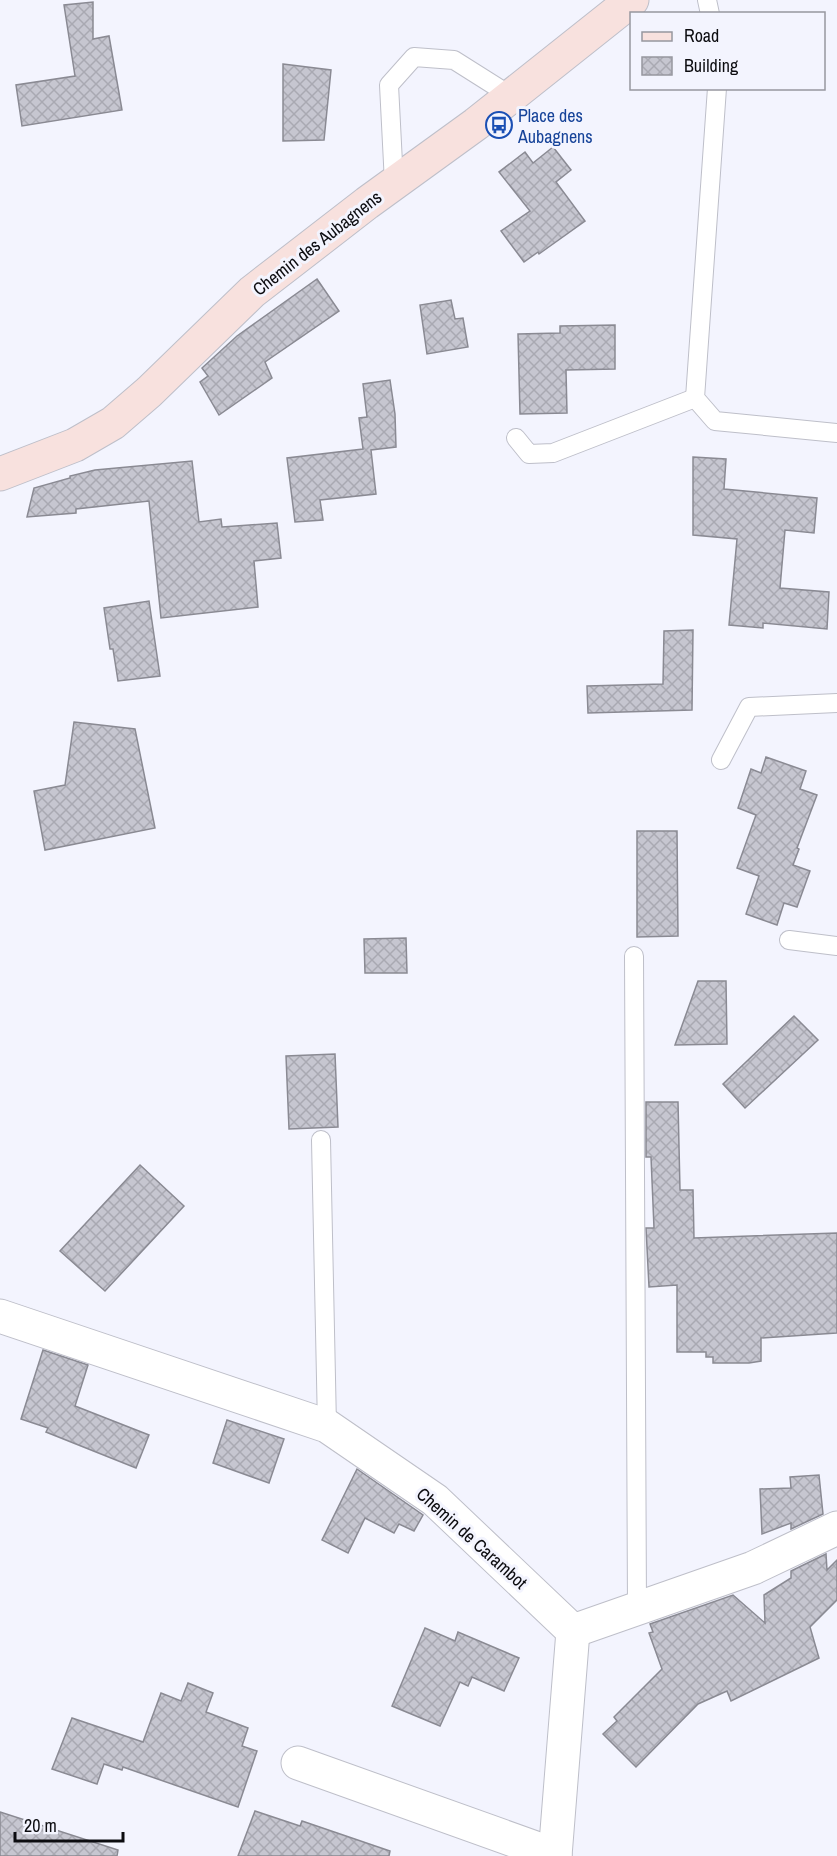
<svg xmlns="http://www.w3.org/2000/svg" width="837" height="1856" font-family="'Archivo Narrow',sans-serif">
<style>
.building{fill:url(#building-cross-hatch);stroke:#8a8a93;stroke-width:1.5}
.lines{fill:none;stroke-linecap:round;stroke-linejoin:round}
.lane-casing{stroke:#bebfc9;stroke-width:20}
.street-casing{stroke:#bebfc9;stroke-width:35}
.secondary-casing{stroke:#bebfc9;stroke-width:35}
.lane{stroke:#fff;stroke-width:18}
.street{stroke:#fff;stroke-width:33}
.secondary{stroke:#f8e1de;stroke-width:33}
.labels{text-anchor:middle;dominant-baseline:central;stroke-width:6;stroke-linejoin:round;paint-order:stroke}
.transit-label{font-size:18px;fill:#164399;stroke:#f3f4fe;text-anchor:start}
.street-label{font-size:18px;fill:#0c0c10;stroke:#f3f4fe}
</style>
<defs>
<pattern id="building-cross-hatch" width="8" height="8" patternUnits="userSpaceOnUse" patternTransform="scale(1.5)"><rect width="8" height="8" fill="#c6c6d0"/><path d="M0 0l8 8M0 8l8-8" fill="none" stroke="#a9a9b2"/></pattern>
</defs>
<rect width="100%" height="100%" fill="#f3f4fe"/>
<!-- building -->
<g class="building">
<polygon points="93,2 93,39 109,36 122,110 22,126 16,85 75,76 64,5"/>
<polygon points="283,64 331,70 324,140 283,141"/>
<polygon points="553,147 571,170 556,182 585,221 539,254 538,252 524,262 501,231 530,211 499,172 525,152 533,163"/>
<polygon points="317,279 339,311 265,362 272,378 219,415 200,382 208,376 202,368 237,336"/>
<polygon points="451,300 455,319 463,318 468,347 427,354 420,305"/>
<polygon points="615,325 615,369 566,370 567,413 520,414 518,334 560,333 560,326"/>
<polygon points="390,380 395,414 396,447 371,450 376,494 320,500 323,520 295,522 287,458 363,449 359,418 367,417 363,384"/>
<polygon points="693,457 726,459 724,489 817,498 814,533 785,530 780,588 829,592 827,629 763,623 763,628 729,625 737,539 693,535"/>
<polygon points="192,461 199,522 221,519 222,527 277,523 281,558 254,561 258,607 161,618 149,501 76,509 76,513 27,517 34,488 70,478 70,476 95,470"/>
<polygon points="149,601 160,676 118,681 113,649 110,649 104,608"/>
<polygon points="693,630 692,710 588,713 587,686 663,684 664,631"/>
<polygon points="74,722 135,729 155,828 45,850 34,791 65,785"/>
<polygon points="766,757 806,771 800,789 817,795 797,848 799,849 793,865 810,871 797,907 784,903 777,925 746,914 759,876 737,868 756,815 738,808 751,769 761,773"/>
<polygon points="637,831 677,831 678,936 637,937"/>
<polygon points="406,938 407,973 365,973 364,939"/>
<polygon points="698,981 726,981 727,1044 675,1045"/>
<polygon points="794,1016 818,1040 745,1108 723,1084"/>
<polygon points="335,1054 338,1127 289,1129 286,1056"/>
<polygon points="646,1102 678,1102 680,1190 693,1190 694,1238 837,1233 837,1333 761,1338 761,1361 749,1363 713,1363 713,1357 706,1357 706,1352 677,1352 677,1285 649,1287 646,1228 654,1228 651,1157 646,1157"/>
<polygon points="140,1165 184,1206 105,1291 60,1251"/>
<polygon points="43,1350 88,1365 75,1406 149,1435 136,1468 46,1432 48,1428 21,1419"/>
<polygon points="227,1420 284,1439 269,1483 213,1463"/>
<polygon points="357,1469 423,1515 414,1531 399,1524 394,1533 365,1518 348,1553 322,1540"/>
<polygon points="819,1475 823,1514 791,1529 791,1523 762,1534 760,1489 791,1488 790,1477"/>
<polygon points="826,1554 827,1570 837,1560 837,1600 810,1627 819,1658 731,1701 727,1691 698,1704 636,1767 603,1734 617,1721 614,1717 662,1669 649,1633 653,1632 650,1624 733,1595 765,1623 764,1595 791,1578 791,1571"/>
<polygon points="425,1628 455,1641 458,1632 519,1658 504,1691 472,1677 468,1686 460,1682 440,1726 392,1706"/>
<polygon points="188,1683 213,1693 206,1712 248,1728 242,1746 257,1751 238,1807 123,1767 122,1770 104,1764 97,1784 52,1769 72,1718 143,1742 161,1693 181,1701"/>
<polygon points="255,1811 300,1826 302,1821 390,1851 389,1856 238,1856"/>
<polygon points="0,1812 118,1850 117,1856 0,1856"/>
</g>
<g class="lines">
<defs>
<g id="lane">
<polyline points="707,0 710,14"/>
<polyline points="717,88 695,398 715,421 837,433"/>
<polyline points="394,183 389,85 414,57 454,60 511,96"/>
<polyline points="516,438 529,454 553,453 695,398"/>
<polyline points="721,760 749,707 837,703"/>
<polyline points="789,940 837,946"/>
<polyline points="634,956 637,1608"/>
<polyline points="321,1140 327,1426"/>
</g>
<g id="street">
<polyline points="0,1316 327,1426 435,1500 573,1631 753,1568 837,1528"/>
<polyline points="298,1763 555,1855"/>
<polyline points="555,1856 573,1631"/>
</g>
<polyline id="secondary" points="0,474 75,445 113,423 149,392 252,292 367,203 476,124 632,0"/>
</defs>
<!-- lane casing -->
<use href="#lane" class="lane-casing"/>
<!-- street casing -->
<use href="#street" class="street-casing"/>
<!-- secondary casing -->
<use href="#secondary" class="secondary-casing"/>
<!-- lane -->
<use href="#lane" class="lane"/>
<!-- street -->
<use href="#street" class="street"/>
<!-- secondary -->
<use href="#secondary" class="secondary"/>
</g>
<!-- icons -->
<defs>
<symbol id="bus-ring" viewBox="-11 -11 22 22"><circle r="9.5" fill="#f3f4fe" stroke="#1a4fb4" stroke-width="1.5"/><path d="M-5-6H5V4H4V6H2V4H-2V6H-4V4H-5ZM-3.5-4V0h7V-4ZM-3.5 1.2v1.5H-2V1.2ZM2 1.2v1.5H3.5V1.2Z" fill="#1a4fb4"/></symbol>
</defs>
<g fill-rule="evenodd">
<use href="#bus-ring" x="484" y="110" width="30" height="30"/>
</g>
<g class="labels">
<!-- transit labels -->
<g class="transit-label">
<text x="518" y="115">Place des<tspan x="518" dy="21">Aubagnens</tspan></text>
</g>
<!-- street labels -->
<g class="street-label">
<text transform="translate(317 243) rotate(-38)">Chemin des Aubagnens</text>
<text transform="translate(472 1538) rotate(42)">Chemin de Carambot</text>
</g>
</g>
<!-- legend -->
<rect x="630" y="12" width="195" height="78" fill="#f3f4fe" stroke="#97979f" stroke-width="1.5"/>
<rect x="642" y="32" width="30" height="9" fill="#f8e1de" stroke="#97979f" stroke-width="1.5"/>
<text x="684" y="42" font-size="18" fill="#0c0c10">Road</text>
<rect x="642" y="57" width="30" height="18" fill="url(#building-cross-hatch)" stroke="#97979f" stroke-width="1.5"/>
<text x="684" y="72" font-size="18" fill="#0c0c10">Building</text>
<!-- scale -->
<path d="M15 1832v9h108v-9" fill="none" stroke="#0c0c10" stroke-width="3"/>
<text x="24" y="1832" font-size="18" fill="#0c0c10" stroke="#f3f4fe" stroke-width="4.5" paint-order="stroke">20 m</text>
</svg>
